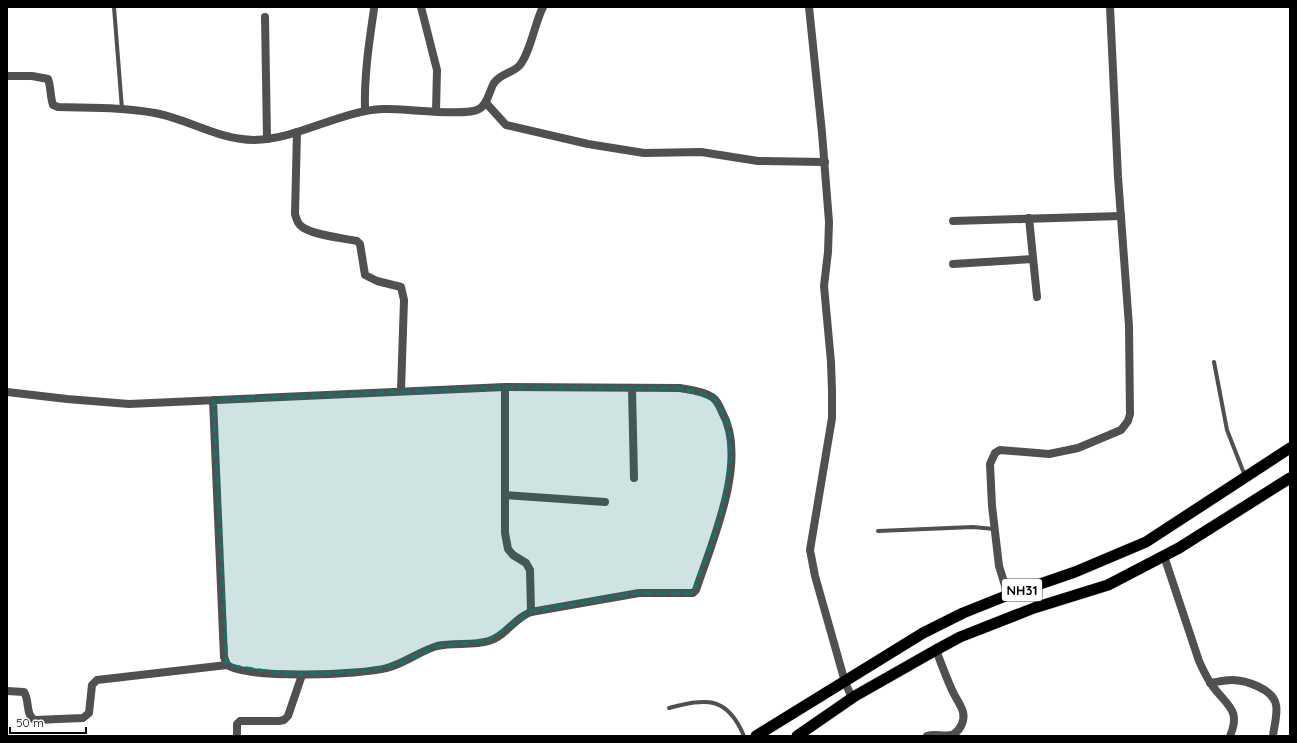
<svg xmlns="http://www.w3.org/2000/svg" width="1297" height="743" font-family="Quicksand,sans-serif">
<style>
.lines{fill:none;stroke-linecap:round;stroke-linejoin:round}
.trunk-casing{stroke:#dbdbdb;stroke-width:12}
.service{stroke:#505050;stroke-width:4}
.minor{stroke:#505050;stroke-width:8}
.trunk{stroke:#000;stroke-width:11}
.marked{fill:#0f766e;fill-opacity:0.2;stroke:#0f766e;stroke-width:3;stroke-dasharray:8 5;stroke-linejoin:round}
.labels{text-anchor:middle;dominant-baseline:central;stroke-width:3.5;stroke-linejoin:round;paint-order:stroke}
.shield{fill:#fff;stroke:#4c4c4c;stroke-width:1}
.shield-label{font-size:13px;font-weight:bold;fill:#000}
</style>
<rect width="100%" height="100%" fill="#fff"/>
<g class="lines">
<defs>
<g id="trunk">
<polyline points="756,736 923,633 963,613 1008,595 1075,572 1146,542 1290,448"/>
<polyline points="797,736 855,696 936,650 960,637 1034,608 1108,585 1179,548 1290,478"/>
</g>
</defs>
<!-- trunk casing -->
<use href="#trunk" class="trunk-casing"/>
<!-- service -->
<g class="service">
<polyline points="114,7 122,109"/>
<polyline points="1214,362 1227,430 1245,476"/>
<polyline points="878,531 973,527 994,529"/>
<path d="M669 708C707 698 727 696 744 736"/>
</g>
<!-- minor -->
<g class="minor">
<polyline points="421,7 437,70 436,111"/>
<polyline points="809,7 822,133 829,222 828,252 824,286 831,362 832,391 832,418 810,550 815,576 845,682 852,698"/>
<polyline points="265,17 267,139"/>
<path d="M7 76H32L48 79C51 87 50 96 53 105L58 107C90 108 123 107 155 113 188 119 219 140 254 140 299 139 339 111 383 109 403 108 466 117 479 109 488 104 489 91 494 83 500 74 512 73 519 66 530 54 535 22 543 7"/>
<polyline points="486,103 506,125 588,144 644,153 701,152 758,161 825,162"/>
<path d="M365 110C364 76 369 43 374 9"/>
<path d="M297 132 295 214C296 218 297 222 300 225 309 235 343 238 357 241L360 244 365 275 377 281 401 287 404 300 401 391"/>
<polyline points="1029,218 1037,297"/>
<polyline points="953,221 1121,216"/>
<polyline points="953,264 1033,259"/>
<polyline points="505,387 505,533 508,549 513,555 526,563 530,570 531,612"/>
<polyline points="632,389 634,478"/>
<path d="M7 392 67 399 129 404 505 387 680 388C691 390 703 391 712 397 717 400 720 407 722 412 749 459 712 542 696 590L693 593H639L531 612C514 618 506 636 489 641 472 646 454 642 437 646 420 651 405 663 387 668 361 675 248 679 227 665L224 657 213 400"/>
<polyline points="505,495 605,502"/>
<path d="M1164 556 1199 661C1203 670 1207 679 1214 688 1228 706 1241 711 1230 736"/>
<polyline points="1008,595 999,566 992,506 990,464 995,453 1000,450 1049,454 1078,448 1121,430 1128,421 1130,414 1129,326 1118,177 1110,7"/>
<path d="M1210 683C1217 682 1225 680 1232 680 1245 680 1274 689 1276 705 1278 714 1274 726 1273 736"/>
<path d="M7 691 24 692C30 701 25 715 35 720L83 718 89 713 92 685 97 680 227 665"/>
<polyline points="237,736 237,724 240,721 279,721 284,720 288,716 302,675"/>
<path d="M927 736C936 733 946 738 954 734 961 729 965 720 963 712 961 705 955 697 952 690 946 677 941 663 936 650"/>
</g>
<!-- trunk -->
<use href="#trunk" class="trunk"/>
</g>
<!-- marked area -->
<path class="marked" d="M505 387 680 388 714 398 728 422 731 457 721 516 693 593H639L531 612 488 641 435 647 405 662 370 671 292 675 227 665 213 400Z"/>
<g class="labels">
<!-- shield labels -->
<rect class="shield" x="1002" y="579" width="40" height="22" rx="3"/>
<g class="shield-label">
<text x="1022" y="590">NH31</text>
</g>
</g>
<!-- border -->
<rect width="1297" height="743" fill="none" stroke="#000000" stroke-width="16"/>
<!-- scale -->
<path d="M10 727v6h76v-6" fill="none" stroke="#000000" stroke-width="2"/>
<text x="16" y="727" font-size="12" fill="#000000" stroke="#ffffff" stroke-width="3" paint-order="stroke">50 m</text>
</svg>
